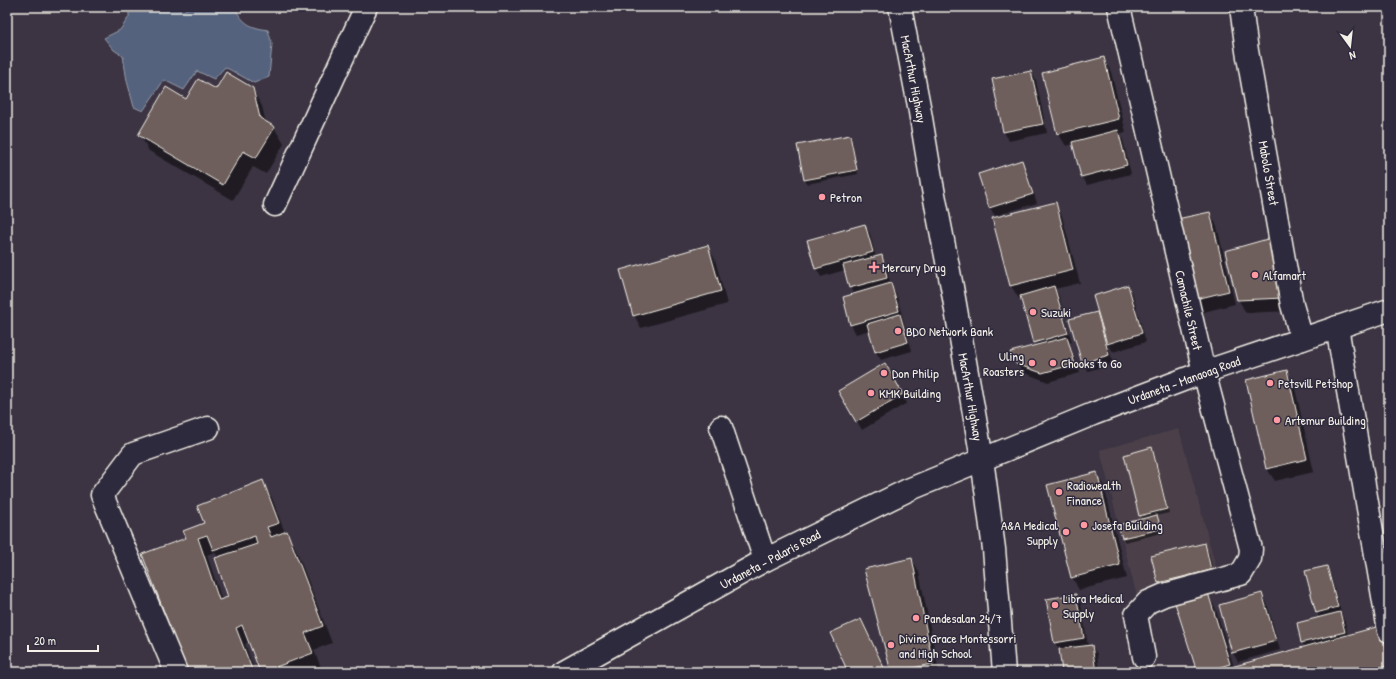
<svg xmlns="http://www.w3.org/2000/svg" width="1396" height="679" font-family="'Patrick Hand',sans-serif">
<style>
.built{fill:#4b414a}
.water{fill:#55627e;stroke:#959ba8}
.shadow{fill:#0007;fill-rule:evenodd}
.building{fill:#6e5e5c;stroke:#f4f1e8;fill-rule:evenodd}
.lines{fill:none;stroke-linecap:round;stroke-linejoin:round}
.minor-casing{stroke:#f4f1e8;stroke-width:25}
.major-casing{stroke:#f4f1e8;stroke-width:25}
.minor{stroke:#2f2a3d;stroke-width:22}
.major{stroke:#2f2a3d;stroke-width:22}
.poi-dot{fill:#ff9aa2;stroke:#2f2a3d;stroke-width:1.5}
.labels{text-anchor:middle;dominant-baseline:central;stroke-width:3;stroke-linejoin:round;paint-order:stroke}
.street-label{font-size:13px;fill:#f4f1e8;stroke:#2f2a3d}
.poi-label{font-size:13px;fill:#f4f1e8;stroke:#2f2a3d;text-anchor:start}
</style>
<rect width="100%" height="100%" fill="#3c3443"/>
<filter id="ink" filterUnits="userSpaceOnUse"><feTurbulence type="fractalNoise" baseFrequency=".025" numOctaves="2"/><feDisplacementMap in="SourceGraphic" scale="8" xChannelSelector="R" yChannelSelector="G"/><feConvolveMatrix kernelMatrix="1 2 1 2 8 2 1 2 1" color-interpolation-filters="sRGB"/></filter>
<g filter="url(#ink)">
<!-- built -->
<polygon class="built" points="1179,429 1218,575 1137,597 1100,450"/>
<!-- water -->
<path class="water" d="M129 7H175L183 11 191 7H234C244 24 249 27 268 30L272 44 269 77 254 83 225 67 214 79 197 71 184 90 164 80 143 111 134 107 127 81 123 56 114 50 104 38 120 30 129 17Z"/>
<!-- shadow -->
<g class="shadow">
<polygon points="1104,59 1111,72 1126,132 1119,134 1123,140 1131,174 1087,185 1082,176 1074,144 1066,146 1058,133"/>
<polygon points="1031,72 1036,80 1047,133 1009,141 1004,132 993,79"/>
<polygon points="252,89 262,106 266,123 274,127 284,144 266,174 253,167 233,200 149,151 140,135 186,100 216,91"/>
<polygon points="849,136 852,140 858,174 807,184 805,180 798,146"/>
<polygon points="1021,161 1026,170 1037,203 995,216 990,208 980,175"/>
<polygon points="1055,203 1062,216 1080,283 1055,289 1059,296 1072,342 1069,343 1080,373 1048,382 1022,372 1017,363 1036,346 1021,298 1019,299 1011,286"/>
<polygon points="1210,213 1217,226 1235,304 1204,312 1196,299"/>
<polygon points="865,225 870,234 876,258 881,257 886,265 891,286 896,293 912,351 881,360 876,352 870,330 856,334 851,325 844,298 854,295 850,287 845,270 821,277 816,268"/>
<polygon points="1270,240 1290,311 1246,313 1238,299"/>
<polygon points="707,246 715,259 727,304 641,328 634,315"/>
<polygon points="1128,287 1133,295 1146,342 1113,352 1108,344 1113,364 1088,371 1082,363 1096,313 1101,321"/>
<polygon points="885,365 907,403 862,430 839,391"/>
<polygon points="1287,372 1294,384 1314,472 1275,481 1267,469"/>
<polygon points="1151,449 1154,453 1169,513 1156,516 1159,521 1162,533 1125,542 1122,538 1120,526 1143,520 1140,515"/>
<polygon points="1096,473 1104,486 1127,578 1079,590 1072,577"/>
<path d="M262 482 272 498 285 533H287L296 549 332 643 314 650 322 670 315 672H261L249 642 245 644 255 672H188L187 538ZM215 552 218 558 229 598 222 600 207 555Z"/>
<polygon points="1204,544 1209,553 1215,578 1164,591 1159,583"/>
<polygon points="912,559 919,572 939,672 892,672 865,570"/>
<polygon points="1326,567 1331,576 1342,616 1345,622 1348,636 1387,640 1389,646 1389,672 1198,672 1207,594 1215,607 1234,667 1305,648 1302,642 1320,618 1317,612"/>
<polygon points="1076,595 1081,604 1088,646 1092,646 1097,654 1099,672 1063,672 1061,653 1055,643 1048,600"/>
<polygon points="1262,595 1267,603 1280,650 1238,662 1233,653 1220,606"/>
</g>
<!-- building -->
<g class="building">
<polygon points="1104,57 1119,119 1057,134 1042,73"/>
<polygon points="1031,71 1043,124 1003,132 992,79"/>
<polygon points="226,72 253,88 260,118 275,127 256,158 243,151 223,185 138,135 166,87 186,99 198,79 216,89"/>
<polygon points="1118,130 1127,165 1081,177 1072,142"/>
<polygon points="850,135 857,170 804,180 797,145"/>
<polygon points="1022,160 1033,194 989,208 978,174"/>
<polygon points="1056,202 1073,270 1010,286 992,218"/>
<polygon points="1210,212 1229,291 1196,299 1177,219"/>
<polygon points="865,224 873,252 815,269 807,240"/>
<polygon points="1271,238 1284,298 1237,300 1225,251"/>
<polygon points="708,245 721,291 633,316 620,270"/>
<polygon points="882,255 887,278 849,288 843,265"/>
<polygon points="891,283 899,311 850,325 843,297"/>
<polygon points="1128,285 1142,333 1107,344 1093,296"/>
<polygon points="1054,286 1068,333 1033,343 1020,296"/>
<polygon points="1097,312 1109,355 1082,363 1069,319"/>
<polygon points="900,314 908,342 875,352 867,324"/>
<polygon points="1067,337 1075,364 1042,373 1016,364 1010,352"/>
<polygon points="885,363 903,394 856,422 838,391"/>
<polygon points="1287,370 1307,459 1266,469 1246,380"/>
<polygon points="1152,447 1167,509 1139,516 1124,455"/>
<polygon points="1097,472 1120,565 1071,578 1047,485"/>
<path d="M263 480 279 523 267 527 271 537 287 531 323 626 305 633 313 653 263 672H260L242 625 236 628 253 672H187L142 554 186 538 183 531 204 523 197 506ZM207 535 213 550 255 536 257 544 215 558 228 597 219 600 198 538Z"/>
<polygon points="1157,515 1161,529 1122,538 1118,525"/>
<polygon points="1205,543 1211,570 1158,583 1151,556"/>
<polygon points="912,558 933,664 891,672 864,569"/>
<polygon points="1327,566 1338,607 1316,613 1305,571"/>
<polygon points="1208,593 1230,664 1204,672 1197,672 1175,603"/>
<polygon points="1262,593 1276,641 1232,653 1219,605"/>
<polygon points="1076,594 1084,638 1054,643 1046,599"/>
<polygon points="1340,612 1345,632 1301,643 1297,623"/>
<polygon points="861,619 886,672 848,672 830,633"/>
<polygon points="1380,626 1389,658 1389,665 1364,672 1213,672"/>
<polygon points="1092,645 1096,672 1062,672 1059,649"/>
</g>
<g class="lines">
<defs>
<g id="minor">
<polyline points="1119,7 1204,372 1251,549 1250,559 1241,574 1164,595 1148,602 1136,615 1144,657"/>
<polyline points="1241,7 1247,51 1292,305 1302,339"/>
<polyline points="275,205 366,7"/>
<polyline points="1337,327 1389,631"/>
<polyline points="721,427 765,560"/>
<polyline points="176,672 102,495 133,454 208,428"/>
</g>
<g id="major">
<polyline points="900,7 919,106 932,184 952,287 982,459 994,549 1004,672"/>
<polyline points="564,672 765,560 908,490 1093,414 1204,372 1389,310"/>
</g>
</defs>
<!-- minor casing -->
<use href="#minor" class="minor-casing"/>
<!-- major casing -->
<use href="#major" class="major-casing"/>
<!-- minor -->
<use href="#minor" class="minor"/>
<!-- major -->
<use href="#major" class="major"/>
</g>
</g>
<!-- markers -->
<g class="poi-dot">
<circle cx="822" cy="197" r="4"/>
<path d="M872 261h4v4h4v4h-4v4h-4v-4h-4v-4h4z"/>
<circle cx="1255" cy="275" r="4"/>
<circle cx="1033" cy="312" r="4"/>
<circle cx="898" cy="331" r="4"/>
<circle cx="1032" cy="363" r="4"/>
<circle cx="1053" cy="363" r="4"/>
<circle cx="884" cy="373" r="4"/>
<circle cx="1270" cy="383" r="4"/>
<circle cx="871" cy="393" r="4"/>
<circle cx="1277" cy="420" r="4"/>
<circle cx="1059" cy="492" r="4"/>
<circle cx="1084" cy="525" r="4"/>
<circle cx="1066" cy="532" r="4"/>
<circle cx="1055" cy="605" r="4"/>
<circle cx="916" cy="618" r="4"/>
<circle cx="891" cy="645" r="4"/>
</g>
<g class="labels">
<!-- street labels -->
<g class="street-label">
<text transform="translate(914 79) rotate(79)">MacArthur Highway</text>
<text transform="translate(1269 173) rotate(80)">Mabolo Street</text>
<text transform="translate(1189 310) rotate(77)">Camachile Street</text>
<text transform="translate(1184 380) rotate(-20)">Urdaneta - Manaoag Road</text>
<text transform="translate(971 397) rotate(80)">MacArthur Highway</text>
<text transform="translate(770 559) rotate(-28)">Urdaneta - Palaris Road</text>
</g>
<!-- poi labels -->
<g class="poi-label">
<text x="830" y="197">Petron</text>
<text x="882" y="267">Mercury Drug</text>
<text x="1263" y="275">Alfamart</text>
<text x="1041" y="312">Suzuki</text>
<text x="906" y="331">BDO Network Bank</text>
<text x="1024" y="356" text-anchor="end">Uling<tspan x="1024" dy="15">Roasters</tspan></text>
<text x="1061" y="363">Chooks to Go</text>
<text x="892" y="373">Don Philip</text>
<text x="1278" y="383">Petsvill Petshop</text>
<text x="879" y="393">KMK Building</text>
<text x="1285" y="420">Artemur Building</text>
<text x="1067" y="485">Radiowealth<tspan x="1067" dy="15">Finance</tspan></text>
<text x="1058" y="525" text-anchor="end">A&amp;A Medical<tspan x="1058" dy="15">Supply</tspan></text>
<text x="1092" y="525">Josefa Building</text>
<text x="1063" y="598">Libra Medical<tspan x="1063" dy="15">Supply</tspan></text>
<text x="924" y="618">Pandesalan 24/7</text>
<text x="899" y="638">Divine Grace Montessorri<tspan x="899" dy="15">and High School</tspan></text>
</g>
</g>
<!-- margin -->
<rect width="1396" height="679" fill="none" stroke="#2f2a3d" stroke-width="24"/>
<rect x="12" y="12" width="1372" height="655" fill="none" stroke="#f4f1e8" stroke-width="1.5" filter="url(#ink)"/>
<!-- north arrow -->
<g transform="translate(1350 46) rotate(165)" stroke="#2f2a3d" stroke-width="3" paint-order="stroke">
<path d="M0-3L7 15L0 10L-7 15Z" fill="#f4f1e8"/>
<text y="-6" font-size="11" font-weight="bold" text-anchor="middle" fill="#f4f1e8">N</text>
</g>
<!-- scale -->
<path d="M28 645v6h70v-6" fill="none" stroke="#f4f1e8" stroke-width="2"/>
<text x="34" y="645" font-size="12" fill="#f4f1e8" stroke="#2f2a3d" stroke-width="3" paint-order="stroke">20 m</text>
</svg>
